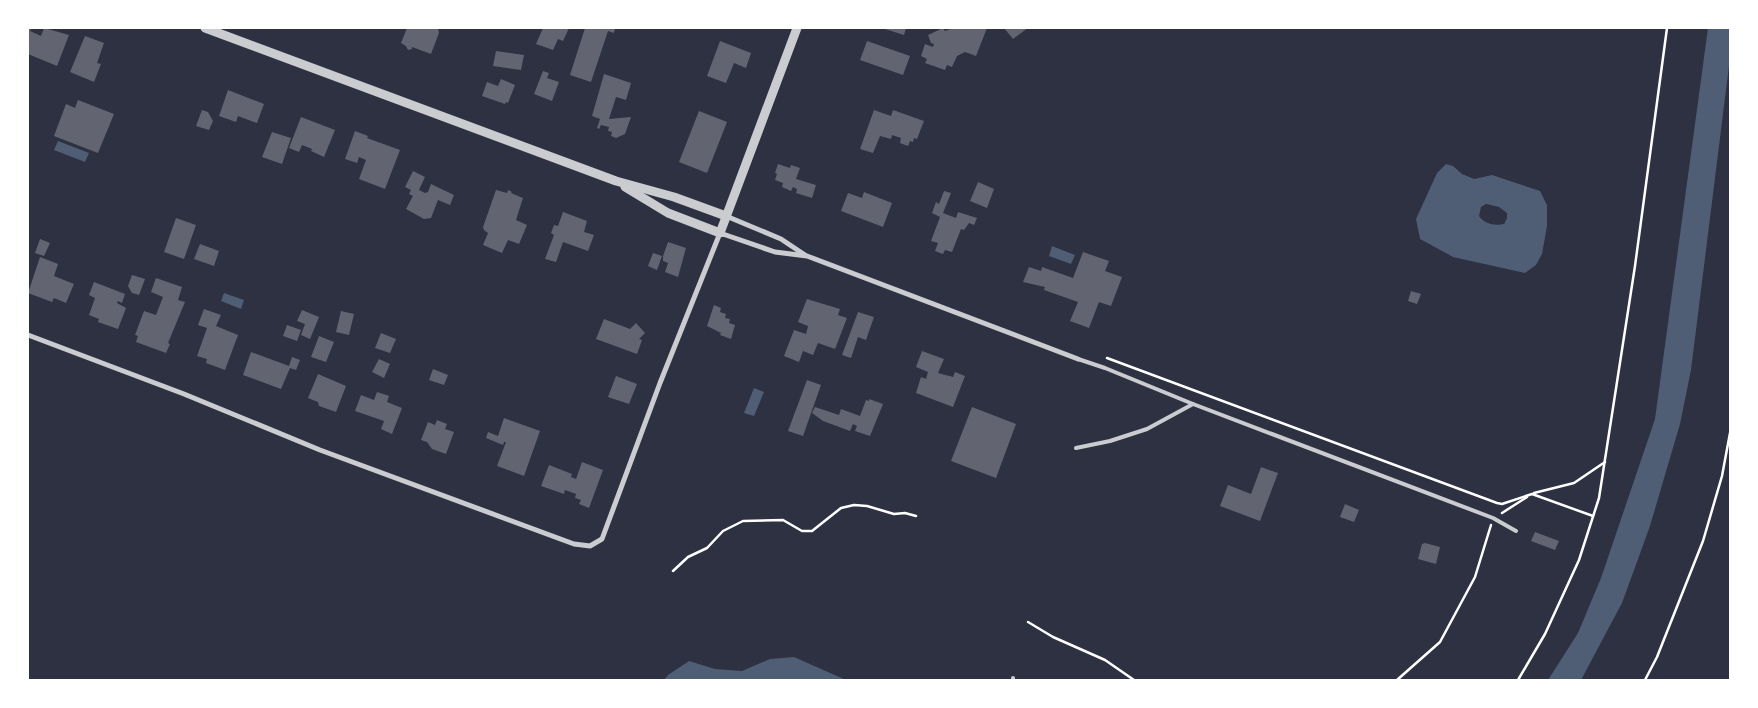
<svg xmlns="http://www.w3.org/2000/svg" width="1758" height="708" font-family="Manrope,sans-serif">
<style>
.water{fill:#4f5d75;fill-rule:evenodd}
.building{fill:#626471}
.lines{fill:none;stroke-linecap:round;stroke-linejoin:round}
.path{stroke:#fff;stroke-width:2.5}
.service{stroke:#caccd0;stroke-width:4}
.minor{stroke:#caccd0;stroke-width:5}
.tertiary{stroke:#caccd0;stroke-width:9}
</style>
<rect width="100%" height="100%" fill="#2d3142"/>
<!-- water -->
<g class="water">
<polygon points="1708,28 1730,28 1730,58 1691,370 1680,424 1650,526 1622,603 1581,680 1548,680 1578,633 1601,578 1655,419"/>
<polygon points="58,141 89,153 85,162 54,150"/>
<path d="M1446 164 1453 166 1462 174 1474 179 1492 175 1540 191 1547 205V226L1542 254 1536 265 1525 273 1453 257 1420 239 1416 219 1437 173ZM1486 204 1499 207 1507 213V218L1504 224C1494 226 1485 224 1479 216L1481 207Z"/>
<polygon points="1052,246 1075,255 1071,264 1049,256"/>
<polygon points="224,293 244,300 241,309 221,301"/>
<polygon points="754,388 764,392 754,416 744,413"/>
<polygon points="794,657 846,680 664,680 668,675 689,661 715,669 742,671 770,659"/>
</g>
<!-- building -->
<g class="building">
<polygon points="28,28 31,29 30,31 41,36 44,28 69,35 57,66 28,54"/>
<polygon points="407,28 438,28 439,33 431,54 412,47 412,49 408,50 406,46 401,43"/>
<polygon points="543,28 569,28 563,41 558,39 553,50 536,44"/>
<polygon points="585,28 615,28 614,33 608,31 591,82 570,75"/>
<polygon points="882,28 906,28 904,35"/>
<polygon points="943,28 945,31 953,28 987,28 976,56 965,52 957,56 952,67 947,65 945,70 925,63 927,59 921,56 925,44 933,47 934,44 931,43 928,35"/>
<polygon points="1004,28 1028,28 1013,39"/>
<polygon points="85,36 104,43 97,63 101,64 94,82 70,72"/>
<polygon points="720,41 751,53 746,68 734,63 726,83 707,76"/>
<polygon points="867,41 910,56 903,75 860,60"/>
<polygon points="496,51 524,55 521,70 493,66"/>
<polygon points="543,71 549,73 547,78 559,82 552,101 534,94"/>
<polygon points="604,74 631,83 626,100 616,97 609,119 631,117 625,134 616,138 611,136 612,132 608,131 609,127 601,125 599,129 597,128 600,119 592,116"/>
<polygon points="501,79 515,85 508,103 506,102 505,104 482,96 487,82 498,86"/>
<polygon points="228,90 264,104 257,123 238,116 236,122 219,116"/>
<polygon points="78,100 114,114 98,153 54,136 66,104 75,108"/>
<polygon points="202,110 208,112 213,121 209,130 196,126"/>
<polygon points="874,110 891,116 893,110 924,121 917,139 914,138 913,142 910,141 908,146 900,143 901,138 892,135 891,139 880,136 873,153 860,149"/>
<polygon points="699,111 727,122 707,173 679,162"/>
<polygon points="301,117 335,130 324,157 311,151 312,149 302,145 299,152 289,148"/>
<polygon points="355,131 368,136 367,138 400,150 385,189 359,179 366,160 359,157 357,163 345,159"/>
<polygon points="272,132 291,138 282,164 262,157"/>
<polygon points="778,164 790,168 791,165 800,168 796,179 816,185 812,198 796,193 797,189 793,187 791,191 782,187 783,183 775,180 777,174 775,173"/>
<polygon points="413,171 425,177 419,190 425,193 428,192 431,184 454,195 450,205 438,200 431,218 424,219 406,209 413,196 409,194 411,190 405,187"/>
<polygon points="978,182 994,189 987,208 970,201"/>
<polygon points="496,190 507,193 508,190 512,192 511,193 523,198 516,220 527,225 519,244 508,240 502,253 483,245 488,233 484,230 483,227"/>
<polygon points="944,191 951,193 943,213 956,218 958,212 977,218 974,225 969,223 964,230 961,229 952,252 945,250 943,254 935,251 938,243 931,241 940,217 932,213 936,202 939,204"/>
<polygon points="864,192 892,203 883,227 841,211 848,193 862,198"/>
<polygon points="563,212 587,221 584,232 594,235 588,251 563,242 556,262 545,259 554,235 551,233 554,225 558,226"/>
<polygon points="176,218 196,225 184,259 164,252"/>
<polygon points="40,239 50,243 44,256 35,253"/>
<polygon points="668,242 686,248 678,277 665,272 668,263 663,261 663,256"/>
<polygon points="200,244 219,251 214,266 194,259"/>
<polygon points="1083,252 1109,261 1105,271 1122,277 1111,306 1099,302 1089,328 1070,321 1078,302 1044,290 1045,287 1023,282 1029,267 1041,271 1042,267 1073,278"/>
<polygon points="653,253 662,256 657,270 648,266"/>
<polygon points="40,257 58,264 54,276 74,284 66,303 54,298 52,302 28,293"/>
<polygon points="132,275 145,279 139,295 132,293 128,286"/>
<polygon points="156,278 182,287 178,300 185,302 168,343 170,344 166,353 136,342 138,336 135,335 144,311 156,315 163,297 151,292"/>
<polygon points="94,282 125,294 122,303 118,301 117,303 126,308 118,329 98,322 99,319 89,315 95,298 89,295"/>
<polygon points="1411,291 1421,294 1417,304 1408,301"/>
<polygon points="807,299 840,309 838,315 847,318 835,349 818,343 813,355 803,351 799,362 784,356 794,330 806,334 808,326 798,322"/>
<polygon points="714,305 721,308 720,312 726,314 725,318 730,319 729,323 735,325 731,339 720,335 721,333 707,326"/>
<polygon points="204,309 221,315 216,326 238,335 225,370 206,363 207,359 197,356 207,328 198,325"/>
<polygon points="302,310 319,317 310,339 301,335 305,324 297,321"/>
<polygon points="341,311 354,314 349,335 336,332"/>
<polygon points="858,312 874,317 866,340 858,337 851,358 842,355"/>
<polygon points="604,319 630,329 636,323 645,333 639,339 642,340 637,354 596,339"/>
<polygon points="287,325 301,330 297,341 283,336"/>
<polygon points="381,333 396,339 390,353 375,348"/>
<polygon points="319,336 334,342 326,362 311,357"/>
<polygon points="922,351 944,359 938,373 953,377 955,372 965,376 953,407 916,393 921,377 926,379 928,372 916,367"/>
<polygon points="251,352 289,366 292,357 300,360 296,370 290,368 281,389 243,375"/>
<polygon points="379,359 390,364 384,378 372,372"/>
<polygon points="433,369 448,375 444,385 429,380"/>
<polygon points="318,374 346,386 336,412 319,406 318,402 308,398"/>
<polygon points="616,376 637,384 629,404 608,397"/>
<polygon points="807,380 821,385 803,436 788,431"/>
<polygon points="377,392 389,396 387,402 402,408 392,434 381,429 384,421 355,411 361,395 374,400"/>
<polygon points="869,399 883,404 870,436 855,431 857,426 853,424 850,431 823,421 812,413 815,407 839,415 841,409 860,416 866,400 869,401"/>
<polygon points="972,407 1016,424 996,478 951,461"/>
<polygon points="504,418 540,431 524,476 497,466 506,442 504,442 503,445 486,438 488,432 498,436"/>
<polygon points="437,420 447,424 445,429 454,432 446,454 432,449 427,442 421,440 428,422 435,425"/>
<polygon points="582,462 603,470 589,508 579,504 581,500 575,498 576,494 565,490 564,494 541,486 549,465 572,474 571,477 576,479"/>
<polygon points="1261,467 1278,473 1260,521 1220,506 1228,485 1251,494"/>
<polygon points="1345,504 1359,510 1354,522 1340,517"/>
<polygon points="1535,532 1559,541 1555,550 1531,541"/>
<polygon points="1425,543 1440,547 1436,564 1418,559 1422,544"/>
</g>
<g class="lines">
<!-- path -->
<g class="path">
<polyline points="1107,358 1497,503 1502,504 1532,494 1593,516"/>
<polyline points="1534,493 1574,483 1605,462"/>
<polyline points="1502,513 1527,497"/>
<polyline points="673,571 688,557 707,548 723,531 743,521 783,520 802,531 812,531 841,508 854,505 867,506 894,514 905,513 916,516"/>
<polyline points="1028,622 1053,637 1105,660 1134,680"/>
<polyline points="1397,680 1440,642 1475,577 1491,525"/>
<polyline points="1518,680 1545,634 1579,560 1599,498 1635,266 1667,28"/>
<polyline points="1645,680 1657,657 1703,541 1722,476 1730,433"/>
</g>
<!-- service -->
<g class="service">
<polyline points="1078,359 1105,368 1193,404 1493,518 1516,531"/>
<polyline points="1076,448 1110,441 1147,429 1193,404"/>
<polyline points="1013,680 1013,678"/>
</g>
<!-- minor -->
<g class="minor">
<polyline points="726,216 781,239 805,255"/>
<polyline points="28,335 184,394 320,450 574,544 590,546 602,539 660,383 720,233 775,252 807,256 1078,359"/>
</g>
<!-- tertiary -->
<g class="tertiary">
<polyline points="205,28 616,181 674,197 726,216"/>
<polyline points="625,187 668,213 720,233 797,28"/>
</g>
</g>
<!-- border -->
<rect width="1758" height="708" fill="none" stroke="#ffffff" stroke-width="58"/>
</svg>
